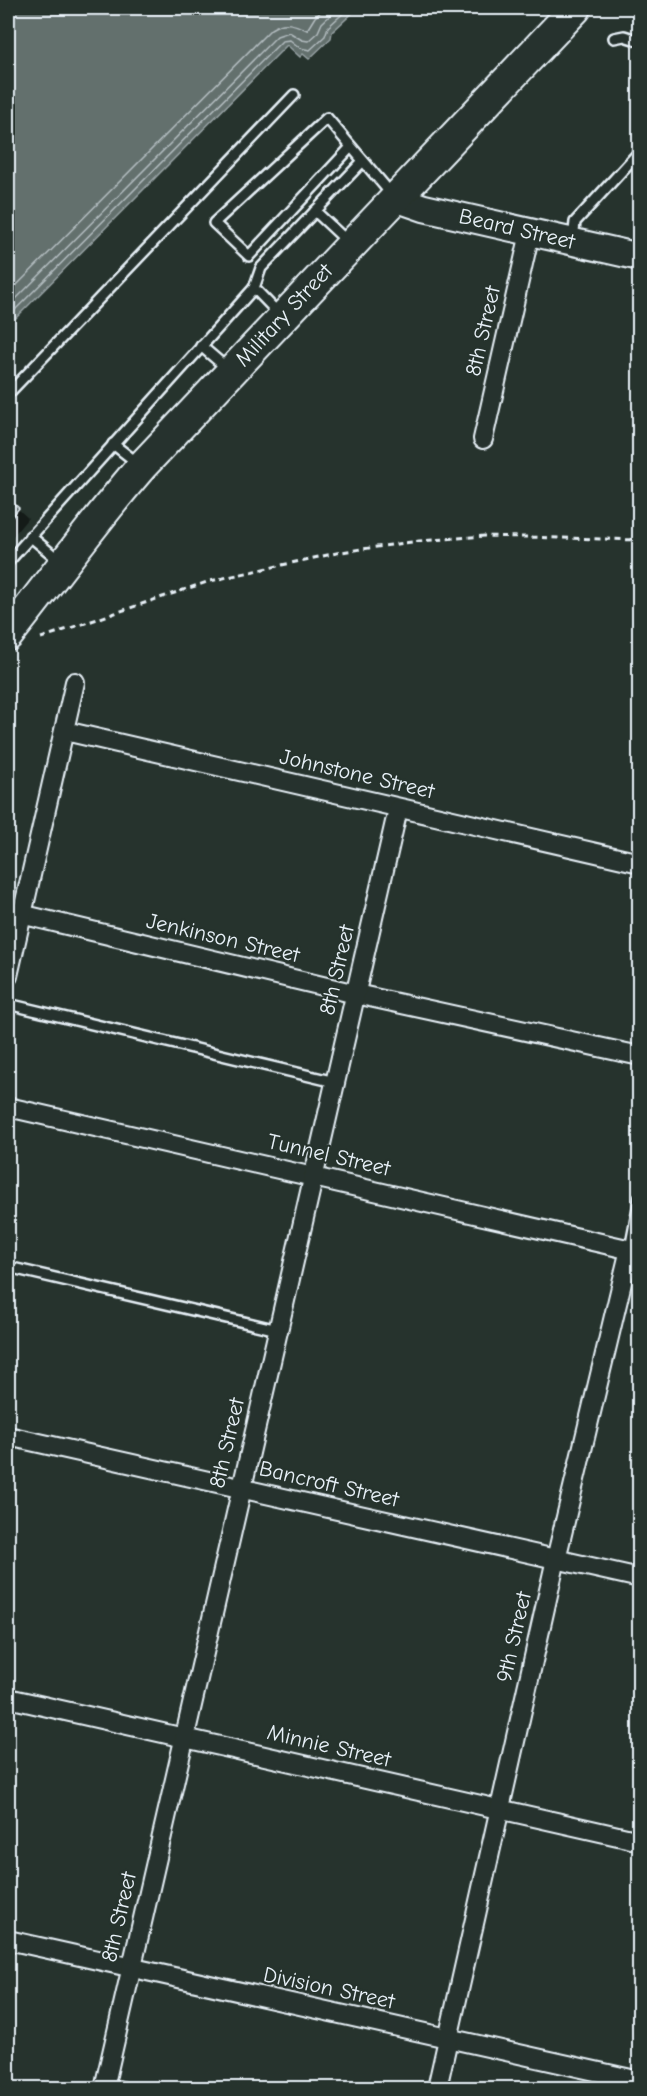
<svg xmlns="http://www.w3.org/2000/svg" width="647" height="2096" font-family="'Comic Neue',sans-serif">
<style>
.water{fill:#636f6d;stroke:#98a3a5;stroke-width:1.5}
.shadow{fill:#0007}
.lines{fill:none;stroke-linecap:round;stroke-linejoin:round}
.shore{stroke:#b3bdc0;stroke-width:1.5}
.building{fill:#505c59;stroke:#e8f1f8;stroke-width:1.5}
.lane-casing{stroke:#e8f1f8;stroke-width:14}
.street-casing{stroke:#e8f1f8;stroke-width:22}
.secondary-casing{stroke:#e8f1f8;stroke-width:30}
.primary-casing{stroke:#e8f1f8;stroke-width:34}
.path{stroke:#e8f1f8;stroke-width:3;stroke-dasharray:6 4.5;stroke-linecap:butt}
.lane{stroke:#26332d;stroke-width:9}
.street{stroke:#26332d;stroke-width:18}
.secondary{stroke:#26332d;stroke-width:26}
.primary{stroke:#26332d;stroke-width:30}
.labels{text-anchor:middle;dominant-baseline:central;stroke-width:4.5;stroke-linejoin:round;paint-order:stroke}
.street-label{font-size:22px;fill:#e8f1f8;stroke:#26332d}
</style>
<rect width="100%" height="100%" fill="#26332d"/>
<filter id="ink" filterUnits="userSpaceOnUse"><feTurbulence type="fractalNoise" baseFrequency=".0167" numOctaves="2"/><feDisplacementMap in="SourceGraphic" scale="12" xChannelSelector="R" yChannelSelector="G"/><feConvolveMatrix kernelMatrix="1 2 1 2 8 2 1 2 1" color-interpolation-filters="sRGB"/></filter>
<g filter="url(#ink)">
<!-- water -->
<polygon class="water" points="8,8 358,8 332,32 331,38 309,59 303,54 300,57 287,45 8,326"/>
<!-- shadow -->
<polygon class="shadow" points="8,500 28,518 8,542"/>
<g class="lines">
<!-- shore -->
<g class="shore">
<path d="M8 294 271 29C285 20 294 24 307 30L315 17 325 8"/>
<polyline points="8,307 277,36 289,32 302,40 308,41 318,32 322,23 338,8"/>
<polyline points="8,317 282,41 290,40 300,48 310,50 325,36 328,27 349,8"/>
</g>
</g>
<!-- building -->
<polygon class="building" points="8,498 19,508 8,522"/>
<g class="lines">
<defs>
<g id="lane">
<polyline points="614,38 624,36 640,41"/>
<polyline points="351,147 249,256 214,223 327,118 393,196"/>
<polyline points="315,211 349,243"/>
<polyline points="573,240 575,222 640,151"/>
<polyline points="254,288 261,268 363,161"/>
<polyline points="201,346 229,370"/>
<polyline points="8,394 294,95"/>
<polyline points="113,444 140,465"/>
<polyline points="30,536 60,561"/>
<polyline points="8,562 254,288 280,315"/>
<polyline points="8,1004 335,1082"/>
<polyline points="630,1249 640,1197"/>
<polyline points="8,1267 278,1330"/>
<polyline points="105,2083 126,2088"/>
</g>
<g id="street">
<polyline points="483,439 530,233"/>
<polyline points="65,731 640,863"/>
<polyline points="8,911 356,994 640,1056"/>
<polyline points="8,976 75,682"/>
<polyline points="8,1107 640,1252"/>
<polyline points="8,1436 640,1578"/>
<polyline points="8,1698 640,1841"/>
<polyline points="8,1940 640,2081"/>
<polyline points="104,2088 398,809"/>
<polyline points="437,2088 556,1559 630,1249"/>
</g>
<polyline id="secondary" points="395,198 424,208 640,257"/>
<path id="primary" d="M8 635C53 579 95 520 142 466L576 8"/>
</defs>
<!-- lane casing -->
<use href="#lane" class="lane-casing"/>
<!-- street casing -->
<use href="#street" class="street-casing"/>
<!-- secondary casing -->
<use href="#secondary" class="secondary-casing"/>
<!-- primary casing -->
<use href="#primary" class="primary-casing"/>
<!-- path -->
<polyline class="path" points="41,638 210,581 341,552 419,541 484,536 640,540"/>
<!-- lane -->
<use href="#lane" class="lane"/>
<!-- street -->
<use href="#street" class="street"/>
<!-- secondary -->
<use href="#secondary" class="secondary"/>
<!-- primary -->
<use href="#primary" class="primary"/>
</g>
</g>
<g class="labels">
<!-- street labels -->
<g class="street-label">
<text transform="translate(517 229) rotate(13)">Beard Street</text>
<text transform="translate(284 315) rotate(-47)">Military Street</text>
<text transform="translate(483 331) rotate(-77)">8th Street</text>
<text transform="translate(357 774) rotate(13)">Johnstone Street</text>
<text transform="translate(223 938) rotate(13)">Jenkinson Street</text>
<text transform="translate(337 970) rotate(-77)">8th Street</text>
<text transform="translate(329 1155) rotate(13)">Tunnel Street</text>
<text transform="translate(227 1443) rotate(-77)">8th Street</text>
<text transform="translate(329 1484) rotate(13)">Bancroft Street</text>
<text transform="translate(514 1637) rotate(-77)">9th Street</text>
<text transform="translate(329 1746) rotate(13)">Minnie Street</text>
<text transform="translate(119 1917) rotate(-77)">8th Street</text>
<text transform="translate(329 1988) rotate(12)">Division Street</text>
</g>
</g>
<!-- margin -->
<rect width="647" height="2096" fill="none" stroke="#26332d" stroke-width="30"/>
<rect x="15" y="15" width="617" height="2066" fill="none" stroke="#e8f1f8" stroke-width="2" filter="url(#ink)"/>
</svg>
